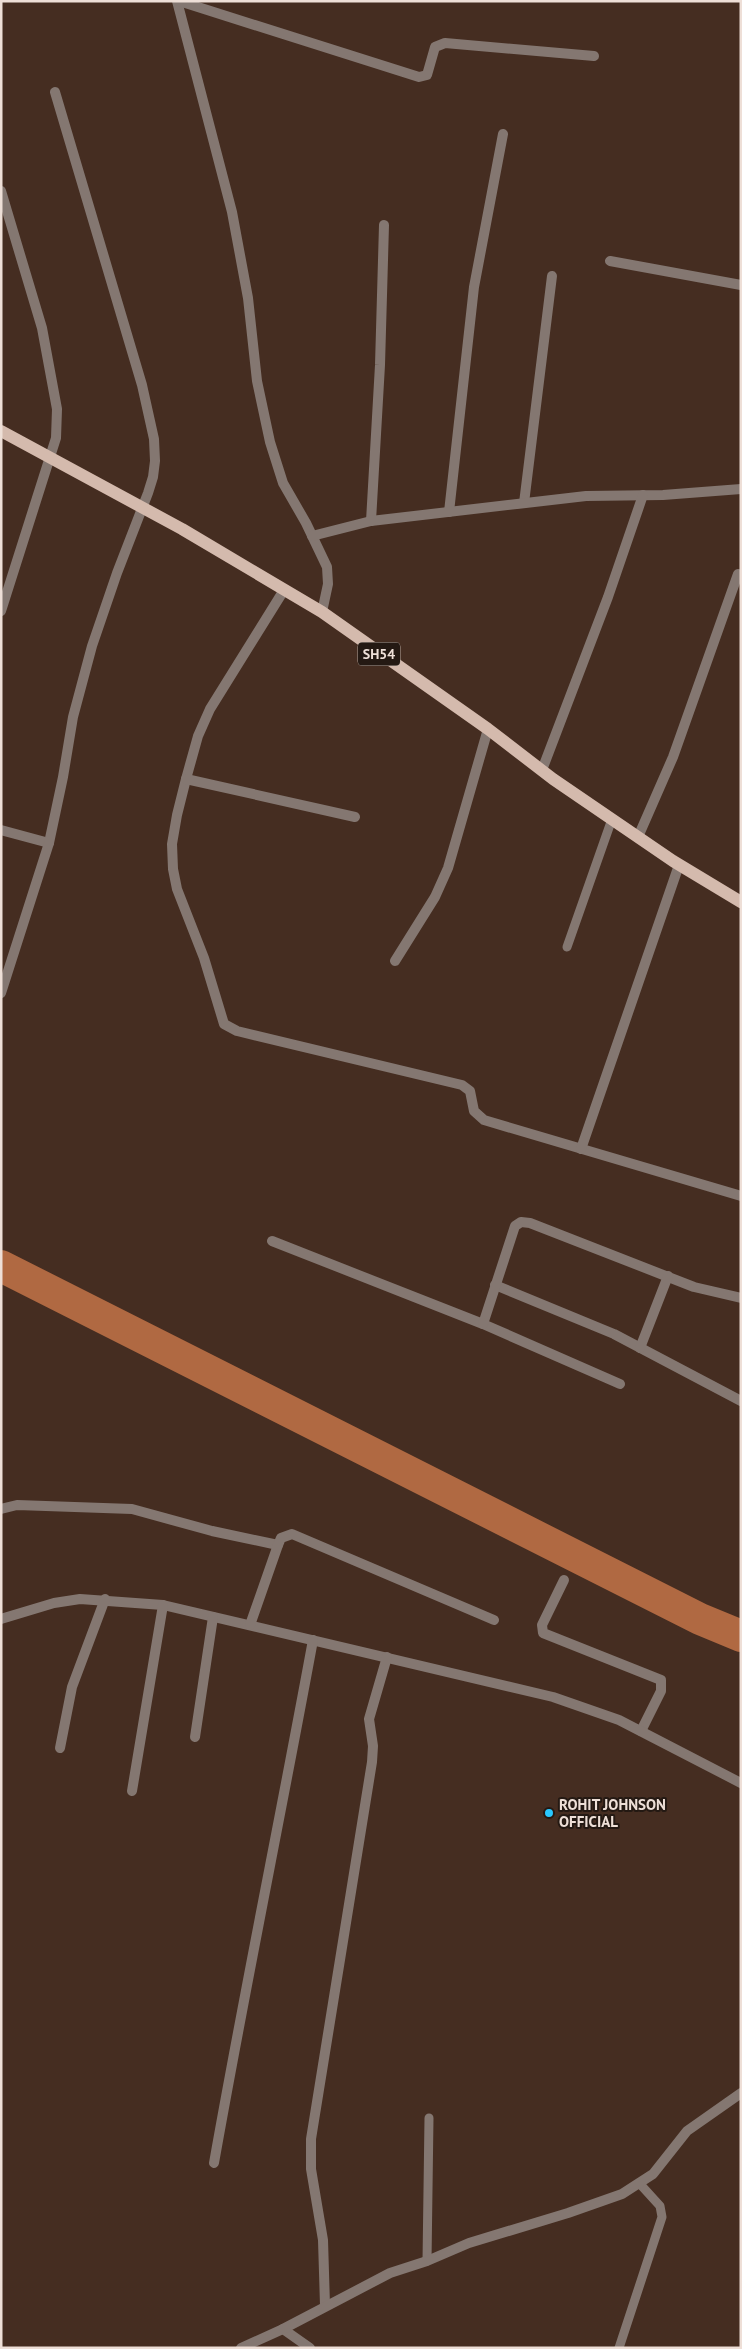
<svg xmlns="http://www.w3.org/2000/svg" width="742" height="2349" font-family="'PT Sans',sans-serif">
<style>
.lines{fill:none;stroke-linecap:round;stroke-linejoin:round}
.river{stroke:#b06942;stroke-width:32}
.service{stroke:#847771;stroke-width:9}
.minor{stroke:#847771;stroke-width:10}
.primary{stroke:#d4baad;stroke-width:12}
.poi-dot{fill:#29c8ff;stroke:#241913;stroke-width:2}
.labels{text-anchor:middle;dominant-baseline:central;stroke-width:4;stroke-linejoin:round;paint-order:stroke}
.shield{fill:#241913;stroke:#b1a49c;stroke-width:1}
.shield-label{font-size:14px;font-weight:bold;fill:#eedfd7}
.poi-label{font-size:15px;font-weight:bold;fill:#eedfd7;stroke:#241913;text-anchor:start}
</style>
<rect width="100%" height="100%" fill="#452d21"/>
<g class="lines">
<!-- river -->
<polyline class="river" points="1,1266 700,1619 741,1636"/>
<!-- service -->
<g class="service">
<polyline points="567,947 612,819"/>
<polyline points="427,2261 429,2118"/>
<polyline points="619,2348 662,2217 660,2206 640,2184"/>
</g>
<!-- minor -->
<g class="minor">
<polyline points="177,1 232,212 248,298 257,381 270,442 283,483 306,523 327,567 328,584 322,612"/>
<polyline points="179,1 419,77 427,75 435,47 445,43 594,56"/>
<polyline points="1,191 42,328 57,409 56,438 1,611"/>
<polyline points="610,261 741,285"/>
<polyline points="524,503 552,276"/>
<polyline points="449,512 474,287 503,134"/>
<polyline points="371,521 380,365 384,225"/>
<polyline points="312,536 371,521 586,496 663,495 741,489"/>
<polyline points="284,590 210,709 198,736 186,779 177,815 172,844 173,869 177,889 204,958 224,1024 237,1031 462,1085 470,1091 474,1111 484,1120 741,1196"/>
<polyline points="542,770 608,597 643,495"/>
<polyline points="186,779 355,817"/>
<polyline points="1,830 49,843"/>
<polyline points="638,837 673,757 738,574"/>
<polyline points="395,961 435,897 448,868 488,729"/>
<polyline points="1,993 49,843 63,777 73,717 92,646 117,573 148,493 153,477 155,461 154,439 142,385 55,92"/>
<polyline points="581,1149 679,865"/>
<polyline points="272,1241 483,1324 620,1384"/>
<polyline points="495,1285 614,1334 741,1401"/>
<polyline points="483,1324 515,1226 521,1222 530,1223 694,1287 741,1298"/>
<polyline points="640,1348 668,1276"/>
<polyline points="1,1509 17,1505 132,1509 212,1531 278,1545"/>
<polyline points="564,1580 542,1625 543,1633 661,1680 661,1691 641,1731"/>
<polyline points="1,1619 54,1603 80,1599 163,1605 553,1697 619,1720 741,1783"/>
<polyline points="250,1625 278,1545 281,1538 292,1534 494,1620"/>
<polyline points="195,1737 213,1617"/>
<polyline points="60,1748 72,1687 105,1599"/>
<polyline points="132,1791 163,1605"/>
<path d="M214 2163C245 1988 281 1814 313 1640"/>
<polyline points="325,2305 323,2240 311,2169 311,2139 372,1762 373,1746 369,1719 387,1657"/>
<polyline points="283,2329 310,2348"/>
<polyline points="241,2348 283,2329 390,2273 427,2261 469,2243 568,2213 622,2194 653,2174 687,2131 741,2093"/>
</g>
<!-- primary -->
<polyline class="primary" points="1,431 182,529 322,612 488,729 553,779 673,861 741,902"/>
</g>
<!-- markers -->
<circle class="poi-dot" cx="549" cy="1813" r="5"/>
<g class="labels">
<!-- shield labels -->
<rect class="shield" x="358" y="642.5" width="42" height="23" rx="4"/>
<g class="shield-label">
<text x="379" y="654">SH54</text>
</g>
<!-- poi labels -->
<g class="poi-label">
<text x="559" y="1804">ROHIT JOHNSON<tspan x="559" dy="17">OFFICIAL</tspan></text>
</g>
</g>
<!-- border -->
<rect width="742" height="2349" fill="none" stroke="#eedfd7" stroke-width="5"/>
</svg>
